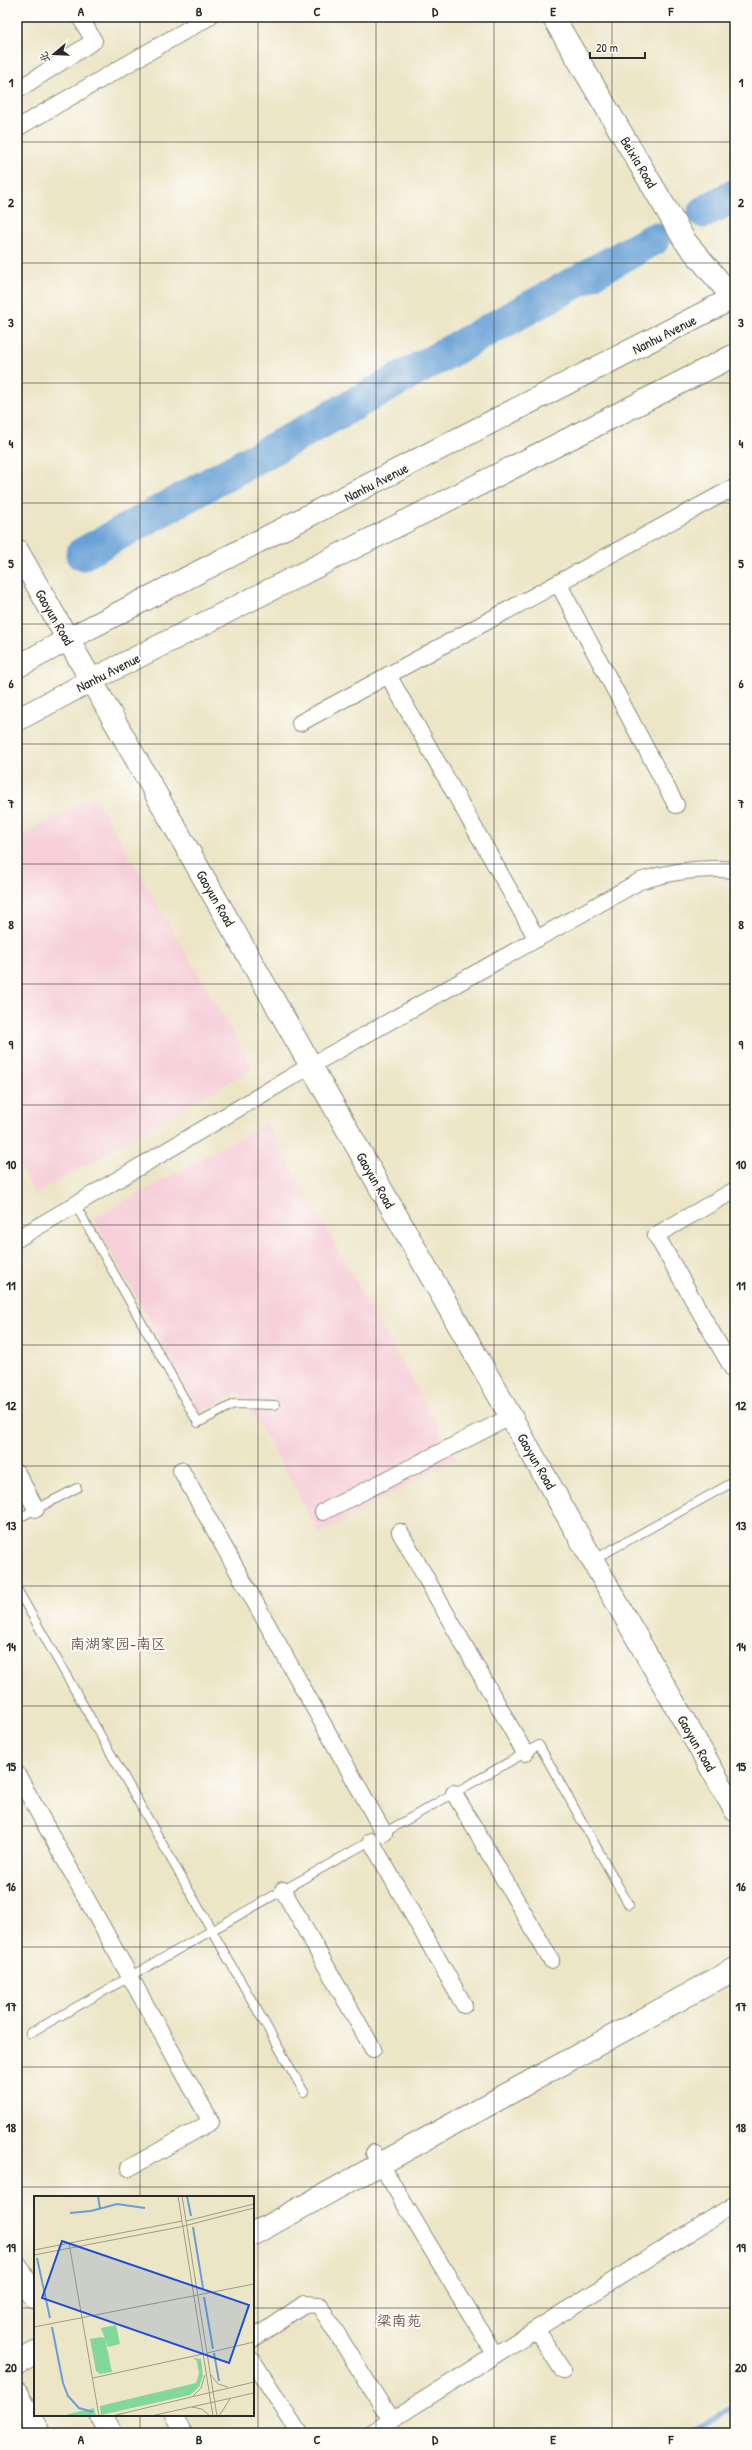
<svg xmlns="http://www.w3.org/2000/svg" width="752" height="2450" font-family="'Patrick Hand','LXGW WenKai TC',sans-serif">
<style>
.built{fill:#f6cfd9}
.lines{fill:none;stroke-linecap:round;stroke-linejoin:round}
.stream{stroke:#68a0d6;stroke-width:5.5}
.river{stroke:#68a0d6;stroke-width:33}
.lane-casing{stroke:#8c8878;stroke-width:10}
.street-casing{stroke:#8c8878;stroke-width:18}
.secondary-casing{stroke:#8c8878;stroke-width:24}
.lane{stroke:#fff;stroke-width:8}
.street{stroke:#fff;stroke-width:16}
.secondary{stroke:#fff;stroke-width:22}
.grid{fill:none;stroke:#2b2b2b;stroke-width:1;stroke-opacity:0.55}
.labels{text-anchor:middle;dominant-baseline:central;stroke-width:3.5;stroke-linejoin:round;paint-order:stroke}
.street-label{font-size:14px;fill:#2b2b2b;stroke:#fdfcf7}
.neighbourhood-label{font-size:15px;fill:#705554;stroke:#fdfcf7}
.inset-river{fill:none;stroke:#68a0d6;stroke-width:2}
.inset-road{fill:none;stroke:#9f9b88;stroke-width:1}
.view{fill:#1d4ed8;fill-opacity:0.15;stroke:#1d4ed8;stroke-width:2}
.inset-edge{fill:none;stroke:#2b2b2b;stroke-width:2}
.neatline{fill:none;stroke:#2b2b2b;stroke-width:1.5}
.grid-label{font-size:13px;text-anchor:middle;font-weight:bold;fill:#2b2b2b}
</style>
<rect width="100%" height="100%" fill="#fdfcf7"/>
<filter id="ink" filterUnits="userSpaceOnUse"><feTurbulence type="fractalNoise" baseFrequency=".025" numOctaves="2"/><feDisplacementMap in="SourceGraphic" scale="8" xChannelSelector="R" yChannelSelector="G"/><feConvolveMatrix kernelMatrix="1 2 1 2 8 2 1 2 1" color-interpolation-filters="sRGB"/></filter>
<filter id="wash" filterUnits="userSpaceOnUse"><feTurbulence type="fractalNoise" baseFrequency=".012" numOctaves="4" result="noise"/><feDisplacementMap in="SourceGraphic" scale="16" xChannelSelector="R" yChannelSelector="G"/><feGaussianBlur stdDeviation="0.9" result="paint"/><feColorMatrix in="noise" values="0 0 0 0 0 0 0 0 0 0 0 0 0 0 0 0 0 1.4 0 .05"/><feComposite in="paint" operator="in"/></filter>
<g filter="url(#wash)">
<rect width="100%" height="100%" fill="#ece5c6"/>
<!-- built -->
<g class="built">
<polygon points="94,796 253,1068 35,1194 17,1162 17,838"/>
<polygon points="266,1123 456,1458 320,1534 240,1391 200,1412 93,1219"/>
</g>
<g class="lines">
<!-- stream -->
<polyline class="stream" points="690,2433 735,2406"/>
<!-- river -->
<g class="river">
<polyline points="704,212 735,195"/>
<polyline points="82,554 654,239"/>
</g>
</g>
</g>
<g filter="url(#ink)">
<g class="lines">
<defs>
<g id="lane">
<polyline points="75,1204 198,1423 234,1404 275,1405"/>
<polyline points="17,1519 77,1488"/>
<polyline points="593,1560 735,1481"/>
<polyline points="17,1589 304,2092"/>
<polyline points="382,1834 539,1745 629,1905"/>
<polyline points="30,2033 372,1840"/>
</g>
<g id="street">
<polyline points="17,86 19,89 94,41 80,17"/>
<polyline points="17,128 209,17"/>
<polyline points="558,583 676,805"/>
<polyline points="388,675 537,939"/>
<polyline points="300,723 731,489 735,495"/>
<polyline points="735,1190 656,1235 735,1373"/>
<path d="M17 1239 310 1066 640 881C672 871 701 867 735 870"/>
<polyline points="181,1470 384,1833"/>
<polyline points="17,1473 36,1509"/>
<polyline points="323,1512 512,1416"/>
<polyline points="400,1532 525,1753"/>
<polyline points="17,1774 211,2122 129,2168"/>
<polyline points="454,1793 551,1960"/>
<polyline points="371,1841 464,2005"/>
<polyline points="283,1890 373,2049"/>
<polyline points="374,2153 495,2355"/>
<polyline points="536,2329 563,2371"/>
<polyline points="253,2339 304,2304 319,2305 391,2420"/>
<polyline points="253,2361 299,2433"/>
<polyline points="174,2415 184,2433"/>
<polyline points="371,2433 735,2204"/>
</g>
<g id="secondary">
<polyline points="553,17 685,241 735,300"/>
<polyline points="17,550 735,1810"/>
<polyline points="17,667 74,636 735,297"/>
<polyline points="17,720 92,680 735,355"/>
<polyline points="253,2234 735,1969"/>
<polyline points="17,2267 35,2298"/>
<polyline points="17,2364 35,2353"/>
<polyline points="17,2393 40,2433"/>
<polyline points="101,2415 111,2433"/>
</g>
</defs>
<!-- lane casing -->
<use href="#lane" class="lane-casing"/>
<!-- street casing -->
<use href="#street" class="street-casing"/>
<!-- secondary casing -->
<use href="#secondary" class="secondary-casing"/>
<!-- lane -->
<use href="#lane" class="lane"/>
<!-- street -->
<use href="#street" class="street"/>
<!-- secondary -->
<use href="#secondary" class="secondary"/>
</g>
</g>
<!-- grid -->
<path class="grid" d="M140 17V2197M258 17V2433M376 17V2433M494 17V2433M612 17V2433M17 142H735M17 263H735M17 383H735M17 503H735M17 624H735M17 744H735M17 864H735M17 984H735M17 1105H735M17 1225H735M17 1345H735M17 1466H735M17 1586H735M17 1706H735M17 1826H735M17 1947H735M17 2067H735M17 2187H735M17 2308H35M253 2308H735M140 2415V2433"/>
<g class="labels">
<!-- street labels -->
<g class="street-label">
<text transform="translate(639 162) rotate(59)">Beixia Road</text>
<text transform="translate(664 334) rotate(-27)">Nanhu Avenue</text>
<text transform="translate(376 482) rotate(-27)">Nanhu Avenue</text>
<text transform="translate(55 617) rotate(60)">Gaoyun Road</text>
<text transform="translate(108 672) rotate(-27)">Nanhu Avenue</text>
<text transform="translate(216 898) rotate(60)">Gaoyun Road</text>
<text transform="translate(376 1180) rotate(60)">Gaoyun Road</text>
<text transform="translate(537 1461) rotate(60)">Gaoyun Road</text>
<text transform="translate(697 1743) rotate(60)">Gaoyun Road</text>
</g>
<!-- neighbourhood labels -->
<g class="neighbourhood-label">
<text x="118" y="1643">南湖家园-南区</text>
<text x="399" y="2320">梁南苑</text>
</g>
</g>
<!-- overview -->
<g transform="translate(34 2196)">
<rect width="220" height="220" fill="#ece5c6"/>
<path d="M82 129 86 148 74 151 67 132ZM68 141 71 142 78 176 66 178 62 175 56 143Z" fill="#82d79a"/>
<path d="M159 162 167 163 169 180 165 191 156 199 67 219 66 210 162 187 165 178 163 165ZM60 212 62 220H27Z" fill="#82d79a"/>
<path class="inset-river" d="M64 0 66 13M153 0 157 20M36 17 57 15 83 8 111 12M159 31 169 92M3 62 16 122M170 101 179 153M18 131 29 187 34 200 45 212 59 216M180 157 185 185"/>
<path class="inset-road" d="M144 0 179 220M148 0 183 220M152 25 220 8M35 47 65 220M0 54 148 25M0 59 146 31 220 12M0 131 220 88M173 157 220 146M177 179 184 188 194 191M59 182 169 158M159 200 167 192 171 179M158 211 168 213 176 220M78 220 220 186M117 220 220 197M185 220 196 203"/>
<path class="view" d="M28 45 215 109 195 167 8 102Z"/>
<rect width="220" height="220" class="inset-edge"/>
</g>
<!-- margin -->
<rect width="752" height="2450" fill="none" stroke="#fdfcf7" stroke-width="44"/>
<!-- north arrow -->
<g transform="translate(54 54) rotate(251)" stroke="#fdfcf7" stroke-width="3" paint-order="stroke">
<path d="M0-3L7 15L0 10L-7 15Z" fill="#2b2b2b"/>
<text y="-6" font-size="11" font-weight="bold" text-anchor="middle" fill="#2b2b2b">北</text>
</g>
<!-- scale -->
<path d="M590 52v6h55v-6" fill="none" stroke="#2b2b2b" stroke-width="2"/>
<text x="596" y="52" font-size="12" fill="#2b2b2b" stroke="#fdfcf7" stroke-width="3" paint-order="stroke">20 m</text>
<rect x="22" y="22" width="708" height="2406" class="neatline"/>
<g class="grid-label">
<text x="81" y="16">A</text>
<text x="199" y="16">B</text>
<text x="317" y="16">C</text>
<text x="435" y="16">D</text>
<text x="553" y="16">E</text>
<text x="671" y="16">F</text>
<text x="11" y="87">1</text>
<text x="741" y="87">1</text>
<text x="11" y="207">2</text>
<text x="741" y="207">2</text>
<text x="11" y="327">3</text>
<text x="741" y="327">3</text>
<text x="11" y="448">4</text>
<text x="741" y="448">4</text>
<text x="11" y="568">5</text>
<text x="741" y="568">5</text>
<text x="11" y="688">6</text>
<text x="741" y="688">6</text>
<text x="11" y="808">7</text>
<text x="741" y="808">7</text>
<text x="11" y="929">8</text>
<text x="741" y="929">8</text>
<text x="11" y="1049">9</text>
<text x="741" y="1049">9</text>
<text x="11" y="1169">10</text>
<text x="741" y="1169">10</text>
<text x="11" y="1290">11</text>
<text x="741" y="1290">11</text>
<text x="11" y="1410">12</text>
<text x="741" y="1410">12</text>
<text x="11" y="1530">13</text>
<text x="741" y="1530">13</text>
<text x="11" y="1651">14</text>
<text x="741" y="1651">14</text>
<text x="11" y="1771">15</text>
<text x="741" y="1771">15</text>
<text x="11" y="1891">16</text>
<text x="741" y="1891">16</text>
<text x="11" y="2011">17</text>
<text x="741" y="2011">17</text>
<text x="11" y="2132">18</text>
<text x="741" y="2132">18</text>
<text x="11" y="2252">19</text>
<text x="741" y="2252">19</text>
<text x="11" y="2372">20</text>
<text x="741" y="2372">20</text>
<text x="81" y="2444">A</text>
<text x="199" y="2444">B</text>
<text x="317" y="2444">C</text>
<text x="435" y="2444">D</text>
<text x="553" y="2444">E</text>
<text x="671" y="2444">F</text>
</g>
</svg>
